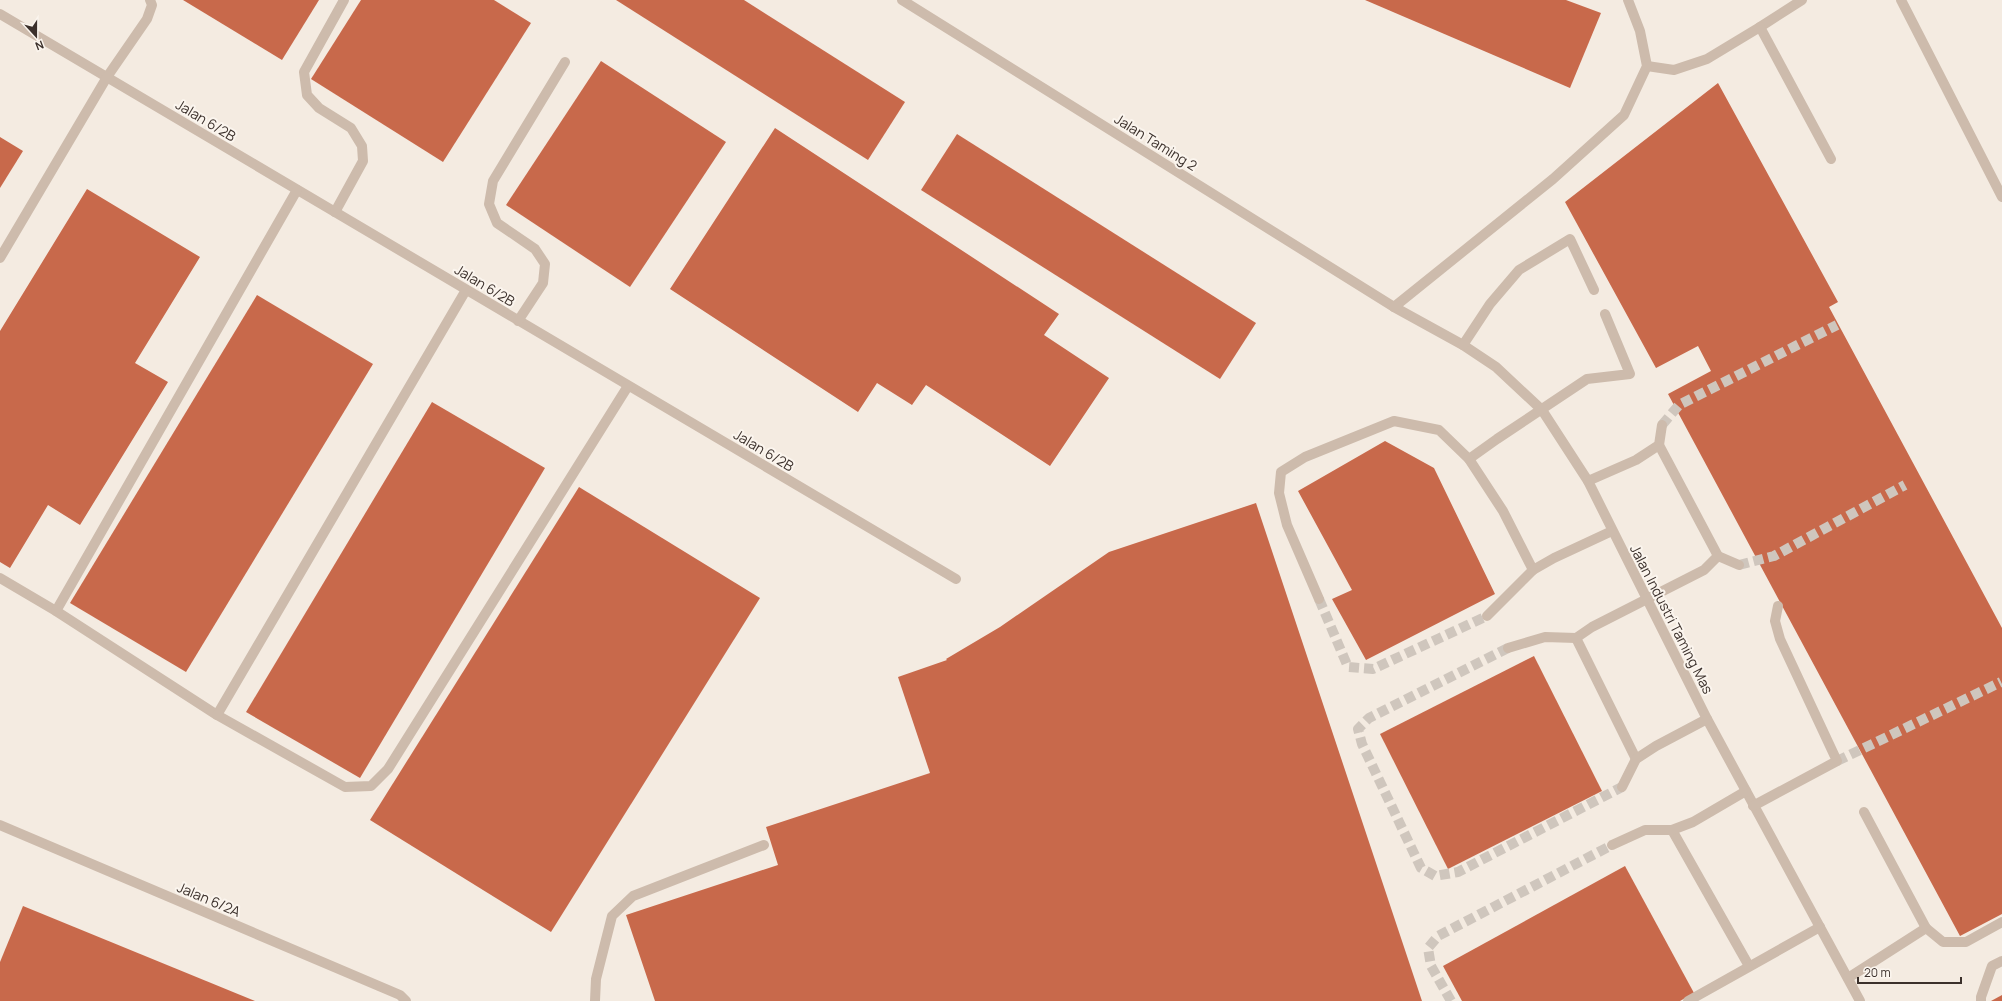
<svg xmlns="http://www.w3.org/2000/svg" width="2002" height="1001" font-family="Manrope,sans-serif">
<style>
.building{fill:#c8694b}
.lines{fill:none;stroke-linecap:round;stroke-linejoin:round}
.minor-tunnel{stroke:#cfc6bd;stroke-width:10;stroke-dasharray:10 5;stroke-linecap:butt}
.minor{stroke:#cdbbac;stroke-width:10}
.labels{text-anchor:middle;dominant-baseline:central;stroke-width:4;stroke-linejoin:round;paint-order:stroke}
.street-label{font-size:14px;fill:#3b302b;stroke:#fbf5ee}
</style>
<rect width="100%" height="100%" fill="#f4ebe1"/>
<!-- building -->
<g class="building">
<polygon points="183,0 319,0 282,60"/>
<polygon points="361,0 494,0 531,23 443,162 311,79"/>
<polygon points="616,0 744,0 905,102 868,160"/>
<polygon points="1365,0 1566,0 1601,13 1570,88"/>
<polygon points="601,61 726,142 630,287 506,205"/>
<polygon points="1718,83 1838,302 1829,307 2002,628 2002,914 1960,936 1668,394 1711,371 1698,346 1656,368 1565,202"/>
<polygon points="775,128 1059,314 1044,335 1109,378 1050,466 926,385 912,405 877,383 858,412 670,289"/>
<polygon points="957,134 1256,323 1220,379 921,190"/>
<polygon points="0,137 23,151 0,188"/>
<polygon points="87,189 200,257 135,363 168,382 80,525 48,505 10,568 0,562 0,331"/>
<polygon points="257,295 373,364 186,672 70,603"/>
<polygon points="432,402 545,468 360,778 246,712"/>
<polygon points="1385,441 1434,468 1495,594 1366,660 1332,599 1352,590 1298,491"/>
<polygon points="579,487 760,598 551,932 370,820"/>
<polygon points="1256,503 1422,1001 655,1001 626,915 778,865 766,827 930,773 898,677 947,660 946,659 1000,627 1109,552"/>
<polygon points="1534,656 1602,791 1448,869 1380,734"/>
<polygon points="1625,866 1694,993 1680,1001 1462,1001 1443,966"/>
<polygon points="23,906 255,1001 0,1001 0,962"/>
<polygon points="2002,995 2002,1001 1991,1001"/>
</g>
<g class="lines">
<!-- minor-tunnel -->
<g class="minor-tunnel">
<polyline points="1662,425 1679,405 1837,325"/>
<polyline points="1739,565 1774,556 1905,485"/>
<polyline points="1319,599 1348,667 1373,669 1487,616"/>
<polyline points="1508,648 1369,718 1358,729 1362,744 1421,868 1435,876 1458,872 1622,787"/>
<polyline points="1837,761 2001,682"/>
<polyline points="1451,1001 1431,966 1428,948 1438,936 1612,845"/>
</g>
<!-- minor -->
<g class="minor">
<polyline points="902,0 1394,307 1463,345 1496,367 1542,410 1588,481 1707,719 1860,1001"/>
<polyline points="1901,0 2002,197"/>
<polyline points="0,14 956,579"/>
<polyline points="1760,27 1802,0"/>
<polyline points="1647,66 1674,70 1707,59 1760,27 1831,159"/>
<polyline points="335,212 363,161 362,146 351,128 319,108 307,95 304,72 344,0"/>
<polyline points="0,258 107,77 147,19 152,5 150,0"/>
<polyline points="1394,307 1553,179 1624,115 1647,66 1640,31 1628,0"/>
<polyline points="518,321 543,283 545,264 535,249 497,223 489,204 493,181 565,62"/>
<polyline points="1463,345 1490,304 1519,270 1570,239 1594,290"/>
<polyline points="1659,445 1718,556 1739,565"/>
<polyline points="1469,459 1497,439 1587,379 1630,374 1605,314"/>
<polyline points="1588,481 1636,460 1659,445 1662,425"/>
<polyline points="0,578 56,611 217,715 345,787 371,786 388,769 628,386"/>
<polyline points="1319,599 1287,525 1279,493 1281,472 1305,457 1394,421 1439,430 1469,459 1503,511 1533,570"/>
<polyline points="56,611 297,190"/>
<polyline points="1487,616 1533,570 1554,558 1612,531"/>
<polyline points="1576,638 1636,759"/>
<polyline points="1508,648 1545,637 1576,638 1592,627 1704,570 1718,556"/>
<polyline points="217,715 466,290"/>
<polyline points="1622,787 1636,759 1656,746 1707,719"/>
<polyline points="1753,806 1837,761 1780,639 1775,621 1778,606"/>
<polyline points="1864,812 1926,928 1943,942 1966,942 2002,922"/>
<polyline points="0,825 400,995 406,1001"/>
<polyline points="1672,830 1749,966"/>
<polyline points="1612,845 1645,830 1672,830 1693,822 1746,791"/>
<polyline points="1848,978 1926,928"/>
<polyline points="595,1001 596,979 612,916 633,896 764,845"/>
<polyline points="1688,1001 1820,927"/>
<polyline points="1981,1001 1981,997 1992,966 2002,961"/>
</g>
</g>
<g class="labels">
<!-- street labels -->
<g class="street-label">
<text transform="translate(206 120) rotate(31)">Jalan 6/2B</text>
<text transform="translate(1156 142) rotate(32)">Jalan Taming 2</text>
<text transform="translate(485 285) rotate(31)">Jalan 6/2B</text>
<text transform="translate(764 450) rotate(31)">Jalan 6/2B</text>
<text transform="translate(1672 619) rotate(63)">Jalan Industri Taming Mas</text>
<text transform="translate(209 899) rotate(23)">Jalan 6/2A</text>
</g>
</g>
<!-- north arrow -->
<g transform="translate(36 36) rotate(159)" stroke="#fbf5ee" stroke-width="3" paint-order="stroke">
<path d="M0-3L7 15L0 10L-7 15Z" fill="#3b302b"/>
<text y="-6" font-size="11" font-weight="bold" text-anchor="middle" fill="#3b302b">N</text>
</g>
<!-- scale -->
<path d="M1858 977v6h103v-6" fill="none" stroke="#3b302b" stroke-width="2"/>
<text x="1864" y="977" font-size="12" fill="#3b302b" stroke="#fbf5ee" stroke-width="3" paint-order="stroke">20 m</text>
</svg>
